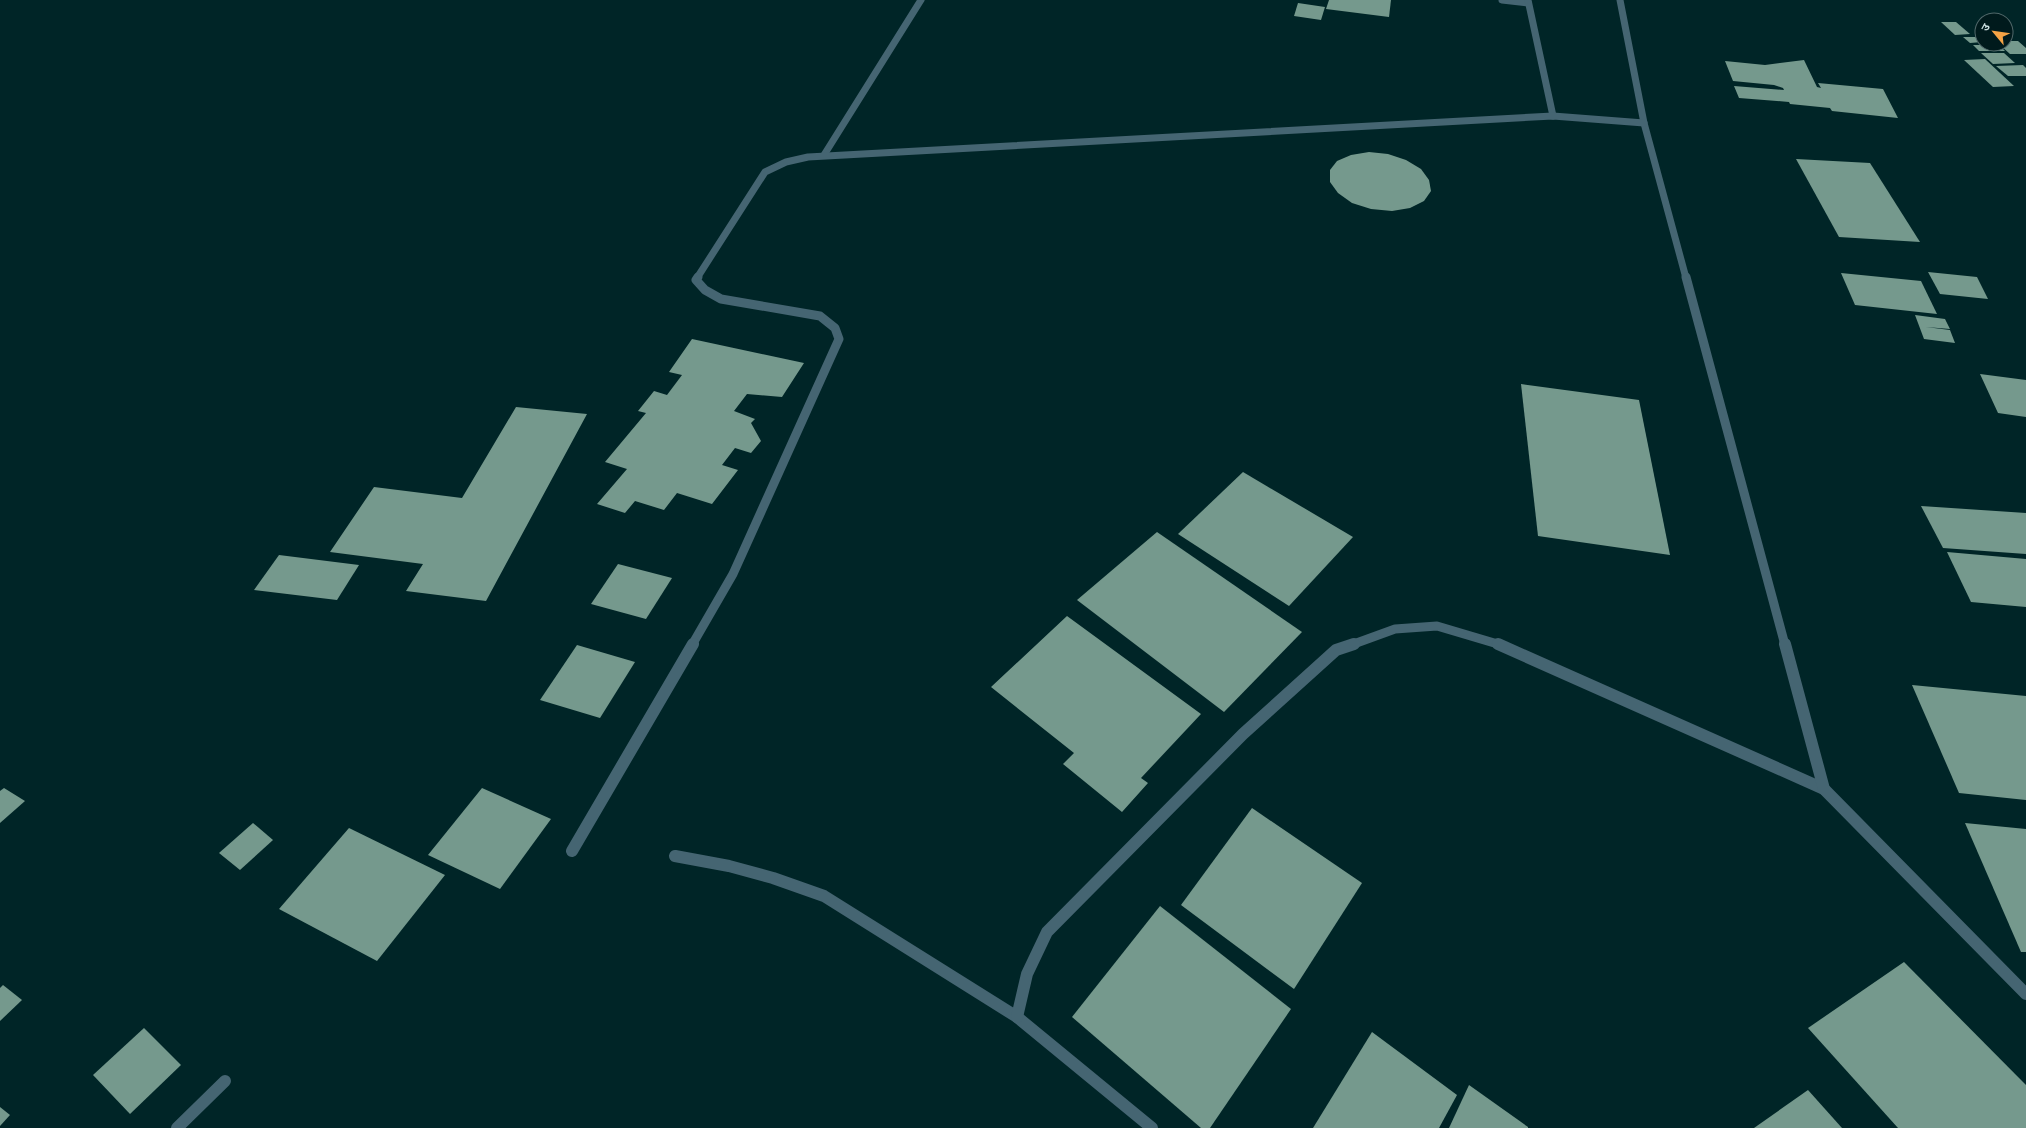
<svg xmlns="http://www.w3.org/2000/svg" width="2026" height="1128" font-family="'DejaVu Sans','Noto Sans Devanagari',sans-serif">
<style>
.building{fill:#75998d}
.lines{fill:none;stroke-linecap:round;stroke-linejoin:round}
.minor-far2{stroke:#456572;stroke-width:7}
.minor-far1{stroke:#456572;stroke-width:9}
.minor{stroke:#456572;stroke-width:12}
</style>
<rect width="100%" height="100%" fill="#002527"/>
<!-- building -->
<g class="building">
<polygon points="1329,0 1391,0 1389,17 1326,9"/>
<polygon points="1298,3 1325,7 1321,20 1294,16"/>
<polygon points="1941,22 1956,22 1970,34 1955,35"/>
<polygon points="1963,37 1977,37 1982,42 1970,43"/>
<polygon points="2006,41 2018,41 2026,48 2026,54 2010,54 1999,44 2006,44"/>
<polygon points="1986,44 1998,44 2005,51 1994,51"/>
<polygon points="1973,45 1984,45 1990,51 1979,51"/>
<polygon points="1981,53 2004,53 2015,63 1993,64"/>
<polygon points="1985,59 2014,86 1993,87 1964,60"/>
<polygon points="1804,60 1817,87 1821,88 1818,83 1883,89 1898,118 1832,111 1830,108 1790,104 1789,102 1739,98 1734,86 1784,90 1783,88 1774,85 1733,81 1725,61 1765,65"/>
<polygon points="2023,65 2026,68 2026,76 2008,76 1996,66"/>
<polygon points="1369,152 1388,154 1406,160 1421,169 1429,180 1431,191 1424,201 1410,208 1392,211 1371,209 1352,203 1338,193 1330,182 1330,170 1337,161 1351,155"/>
<polygon points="1796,159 1870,163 1920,242 1839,237"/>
<polygon points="1928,272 1977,277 1988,299 1940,294"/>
<polygon points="1841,273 1921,281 1937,314 1855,305"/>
<polygon points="1915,315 1945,319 1950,329 1926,327 1950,330 1955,343 1924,339"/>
<polygon points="692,339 804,363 782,397 747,394 734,411 755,419 751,423 761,441 751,453 735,448 722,465 738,470 712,504 677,493 664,510 635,501 625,513 597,504 627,469 605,462 646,413 638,411 654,391 667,395 682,375 669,372"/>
<polygon points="1980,374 2026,380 2026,417 1998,413"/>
<polygon points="1521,384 1639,400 1670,555 1538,536"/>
<polygon points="516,407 587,414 486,601 406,591 423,564 330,552 374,487 462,498"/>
<polygon points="1243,472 1353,537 1289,606 1178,534"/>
<polygon points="1921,506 2026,513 2026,554 1943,548"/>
<polygon points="1157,532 1302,632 1224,712 1077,600"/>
<polygon points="1947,552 2026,559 2026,607 1971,602"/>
<polygon points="279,555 359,565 337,600 254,590"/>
<polygon points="618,564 672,578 646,619 591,604"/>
<polygon points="1067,616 1201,714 1141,778 1148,783 1122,812 1063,764 1074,753 991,687"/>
<polygon points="577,645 635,662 600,718 540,700"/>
<polygon points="1912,685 2026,696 2026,800 1959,793"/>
<polygon points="4,788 25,801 0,823 0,791"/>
<polygon points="482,788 551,819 500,889 428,855"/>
<polygon points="1252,808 1362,883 1294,989 1181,905"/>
<polygon points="253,823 273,840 240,870 219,853"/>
<polygon points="1965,823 2026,829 2026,952 2021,952"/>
<polygon points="349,828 445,875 377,961 279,909"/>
<polygon points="1160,906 1291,1009 1210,1128 1201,1128 1072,1017"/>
<polygon points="1904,962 2026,1085 2026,1128 1898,1128 1808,1028"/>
<polygon points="3,985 22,1000 0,1021 0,988"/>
<polygon points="144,1028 181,1065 130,1114 93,1075"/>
<polygon points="1372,1032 1457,1095 1439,1128 1313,1128"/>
<polygon points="1469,1085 1528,1127 1528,1128 1449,1128"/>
<polygon points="1808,1090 1842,1128 1754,1128"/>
<polygon points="0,1107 10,1115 0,1126"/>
</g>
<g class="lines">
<!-- minor-far2 -->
<g class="minor-far2">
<polyline points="1502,0 1528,3"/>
<polyline points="1528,0 1553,116"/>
<polyline points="1620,0 1644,123 1686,278"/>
<polyline points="824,155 921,0"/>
<polyline points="697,278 765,172 786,162 808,157 1553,116 1644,123"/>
</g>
<!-- minor-far1 -->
<g class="minor-far1">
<polyline points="1686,277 1785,645"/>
<polyline points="692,645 733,574 839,339 835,328 820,316 721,299 705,290 696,280 698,277"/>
<polyline points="1351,645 1395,629 1437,626 1501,645"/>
</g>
<!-- minor -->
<g class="minor">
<polyline points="1498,644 1824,789"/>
<polyline points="1785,644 1824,789 2026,994"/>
<polyline points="572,851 693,644"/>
<polyline points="675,856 729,866 773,878 824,896 1017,1017 1152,1128"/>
<polyline points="1017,1017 1027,974 1047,932 1243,734 1336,650 1354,644"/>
<polyline points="177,1128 225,1081"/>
</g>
</g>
<!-- north arrow -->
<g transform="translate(1994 32) rotate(299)"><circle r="19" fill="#001a1c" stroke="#50686a"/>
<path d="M0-3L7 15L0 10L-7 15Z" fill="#f5a345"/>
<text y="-6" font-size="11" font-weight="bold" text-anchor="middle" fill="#c9ddde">उ</text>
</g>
</svg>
